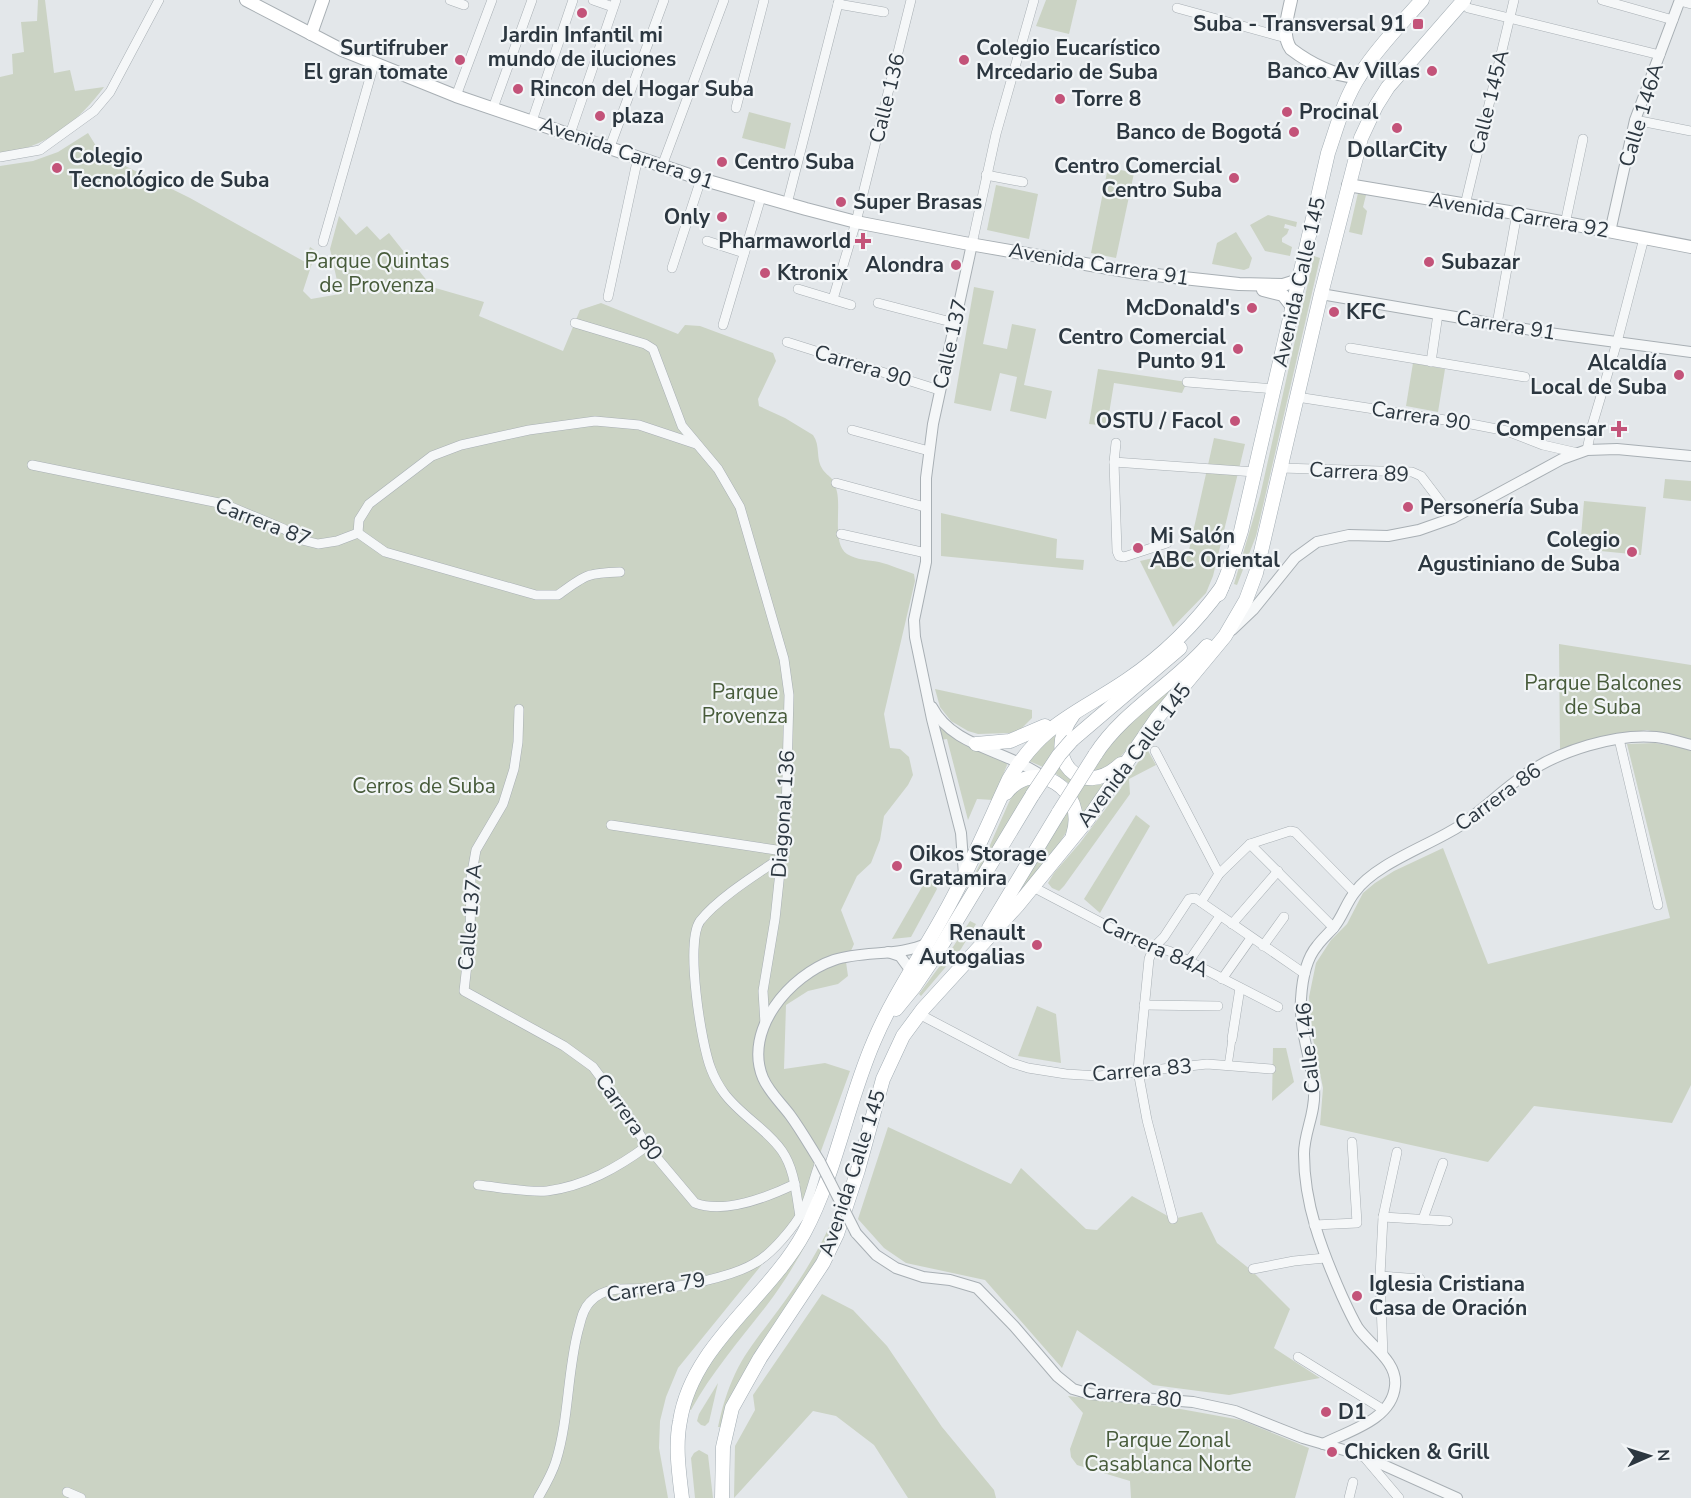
<svg xmlns="http://www.w3.org/2000/svg" width="1691" height="1498" font-family="'Nunito Sans',sans-serif">
<style>
.green{fill:#cbd3c4}
.lines{fill:none;stroke-linecap:round;stroke-linejoin:round}
.pedestrian-casing{stroke:#a8afb4;stroke-width:8}
.minor-casing{stroke:#a8afb4;stroke-width:10}
.tertiary-casing{stroke:#a8afb4;stroke-width:12}
.secondary-casing{stroke:#a8afb4;stroke-width:14}
.primary-casing{stroke:#a3adb4;stroke-width:15}
.pedestrian{stroke:#f5f7f8;stroke-width:7}
.minor{stroke:#f5f7f8;stroke-width:9}
.tertiary{stroke:#f5f7f8;stroke-width:10}
.secondary{stroke:#fff;stroke-width:12}
.primary{stroke:#fff;stroke-width:14}
.tertiary-bridge-casing{stroke:#a8afb4;stroke-width:12;stroke-linecap:butt}
.primary-bridge-casing{stroke:#a3adb4;stroke-width:15;stroke-linecap:butt}
.tertiary-bridge{stroke:#f5f7f8;stroke-width:10}
.primary-bridge{stroke:#fff;stroke-width:14}
.poi-dot{fill:#c35379;stroke:#f2f5f7;stroke-width:2}
.labels{text-anchor:middle;dominant-baseline:central;stroke-width:4.5;stroke-linejoin:round;paint-order:stroke}
.poi-label{font-size:21px;font-weight:bold;fill:#2c3740;stroke:#f2f5f7;text-anchor:start}
.street-label{font-size:21px;fill:#2c3740;stroke:#f2f5f7}
.park-label{font-size:21px;fill:#475b3a;stroke:#f2f5f7}
</style>
<rect width="100%" height="100%" fill="#e3e7ea"/>
<!-- green -->
<g class="green">
<path d="M38 0H45L54 73 70 70 75 91 104 87C78 122 45 149 0 153V77L13 74 12 54 24 52 21 22 37 21Z"/>
<polygon points="1046,0 1077,0 1069,34 1036,26"/>
<polygon points="749,112 791,123 785,149 742,138"/>
<path d="M88 133 101 154 190 198 305 262 310 247 316 251 303 291 311 299 340 294 330 249 339 216 356 235 367 226 380 240 389 233 432 287 484 302 479 316 563 351 580 310 601 303 678 334 685 325 700 326 773 353 776 361 758 399 759 406 785 418 813 435C821 446 815 459 823 470 830 479 834 476 837 492 841 509 832 544 847 554 857 560 868 560 879 562 891 565 902 570 914 574L915 581 884 714 890 748 900 749 909 757 913 775 908 785 884 816 880 840 871 863 857 876 841 910 854 944 846 962 848 976 838 984 808 991 786 1005 784 1069 825 1063 850 1071 801 1206 777 1246 678 1368 666 1397 660 1421 659 1448 668 1498H0V166L33 161 58 152Z"/>
<polygon points="1108,167 1134,173 1116,258 1091,253"/>
<polygon points="996,185 1038,194 1029,239 987,230"/>
<polygon points="1358,193 1366,195 1363,207 1367,211 1362,235 1349,232"/>
<polygon points="1268,215 1297,222 1296,227 1285,224 1284,228 1289,229 1287,234 1282,238 1282,242 1292,247 1290,256 1265,251 1250,225"/>
<polygon points="1236,232 1252,258 1249,268 1244,270 1212,264 1217,243"/>
<polygon points="1314,256 1320,258 1256,536 1237,585 1234,584 1260,496"/>
<polygon points="974,287 994,291 983,344 1007,349 1012,324 1036,329 1024,385 1052,391 1046,419 1010,411 1017,377 1000,373 991,411 954,403"/>
<polygon points="1413,363 1445,369 1438,412 1406,406"/>
<polygon points="1098,369 1187,382 1182,393 1114,383 1107,426 1089,424"/>
<polygon points="1214,438 1245,444 1213,576 1206,593 1173,627 1140,561 1189,550"/>
<polygon points="1665,479 1691,481 1691,501 1663,498"/>
<polygon points="1584,501 1646,507 1641,555 1580,549"/>
<polygon points="941,513 1057,539 1056,558 1084,560 1083,570 941,556"/>
<polygon points="1559,644 1691,665 1691,741 1647,730 1618,735 1560,751"/>
<polygon points="1180,679 1183,681 1117,761 1109,768 1090,774 1107,745"/>
<polygon points="935,689 1032,710 1032,718 1020,730 1010,733 978,734 968,731 951,721 940,707"/>
<polygon points="935,722 1006,762 1007,765 993,800 977,799 968,820 947,739 940,740"/>
<path d="M1056 729C1053 765 1069 792 1109 783L1079 823 1071 785 1052 771 1027 760Z"/>
<polygon points="1655,743 1679,747 1691,751 1691,1085 1672,1123 1534,1106 1488,1162 1320,1125 1323,1088 1311,1029 1309,997 1316,963 1331,940 1347,924 1363,893 1375,883 1394,871 1443,848 1488,964 1670,918 1627,744"/>
<polygon points="1147,749 1156,765 1129,779 1130,794 1064,886 1059,891 1052,888 1048,883 1054,873 1080,843 1119,791"/>
<polygon points="1035,782 934,951 990,845 1009,802 1015,791 1024,785"/>
<polygon points="1070,805 1069,828 1058,845 1004,912"/>
<polygon points="1136,815 1150,826 1100,913 1084,899"/>
<polygon points="930,873 937,889 911,937 892,939"/>
<polygon points="970,921 976,924 961,949 921,996 919,994 945,959"/>
<polygon points="1037,1006 1056,1014 1061,1063 1018,1056"/>
<polygon points="1273,1048 1286,1048 1294,1082 1272,1101"/>
<polygon points="888,1127 1011,1184 1021,1168 1086,1229 1097,1230 1132,1196 1173,1219 1202,1212 1217,1243 1251,1270 1290,1309 1274,1348 1320,1378 1229,1395 1153,1385 1077,1330 1062,1368 985,1280 906,1263 884,1248 858,1219"/>
<path d="M827 1195 828 1197C812 1236 792 1272 767 1305 740 1340 712 1372 691 1410L687 1409 709 1361Z"/>
<path d="M837 1209 840 1215 806 1280 743 1374 730 1398 722 1427H718C722 1408 727 1391 735 1374 746 1350 764 1330 779 1309 802 1278 823 1244 837 1209Z"/>
<polygon points="822,1294 853,1310 887,1346 942,1427 994,1490 996,1498 908,1498 874,1445 836,1416 813,1411 734,1498 735,1446 755,1410 753,1395"/>
<polygon points="718,1383 709,1422 705,1426 701,1425 697,1421 699,1414"/>
<polygon points="1068,1396 1175,1408 1241,1420 1309,1448 1295,1498 1131,1498 1130,1481 1077,1465 1071,1457 1070,1449 1083,1413"/>
<polygon points="699,1450 708,1455 713,1498 695,1498 691,1458 694,1453"/>
</g>
<g class="lines">
<defs>
<polyline id="pedestrian" points="1228,1066 1232,1039"/>
<g id="minor">
<polyline points="450,0 464,5"/>
<polyline points="593,0 613,7"/>
<polyline points="1602,0 1673,20"/>
<polyline points="1680,1 1691,4"/>
<polyline points="838,4 884,12"/>
<polyline points="1177,8 1286,38"/>
<polyline points="1468,8 1660,55"/>
<polyline points="456,96 492,0"/>
<polyline points="493,108 532,0"/>
<polyline points="736,108 764,0"/>
<polyline points="1635,120 1691,131"/>
<polyline points="532,121 573,0"/>
<polyline points="570,134 616,0"/>
<polyline points="610,147 664,0"/>
<polyline points="0,157 40,150 94,111 110,92 159,0"/>
<polyline points="662,166 724,0"/>
<polyline points="986,175 1023,182"/>
<polyline points="787,204 839,0"/>
<polyline points="1465,205 1514,0"/>
<polyline points="1565,224 1583,139"/>
<polyline points="707,241 744,253"/>
<polyline points="323,242 374,64"/>
<polyline points="972,244 996,134 1034,0"/>
<polyline points="672,268 701,179"/>
<polyline points="798,289 851,305"/>
<polyline points="608,297 638,157"/>
<polyline points="833,299 856,222 911,0"/>
<polyline points="878,303 955,323"/>
<polyline points="575,323 645,344 653,349 682,426 718,469 740,507 784,659 789,695 786,815 775,919 763,991 765,1024"/>
<polyline points="1497,324 1517,213"/>
<polyline points="723,325 761,197"/>
<polyline points="787,342 939,390"/>
<polyline points="1350,348 1525,377"/>
<polyline points="1431,362 1438,314"/>
<polyline points="1187,382 1274,389"/>
<polyline points="1297,397 1471,424 1507,431 1543,445 1578,453"/>
<polyline points="852,430 929,451"/>
<polyline points="1116,443 1114,462 1117,551 1119,556 1124,557 1167,543"/>
<polyline points="1587,450 1592,426 1617,342 1644,238"/>
<polyline points="1114,462 1255,472"/>
<polyline points="32,465 224,504 284,529 302,540 318,544 337,541 358,533"/>
<polyline points="1281,468 1412,472 1421,476 1453,518"/>
<polyline points="836,483 925,507"/>
<polyline points="358,533 359,520 369,504 432,456 461,445 529,430 595,421 639,425 696,444"/>
<path d="M358 533 385 552 536 595H558C585 575 586 573 620 572"/>
<polyline points="841,534 926,553"/>
<path d="M519 709 518 742 514 769 503 804 476 850 471 878 470 938 464 991 564 1046 593 1067 622 1106 647 1146 695 1203C724 1214 768 1197 795 1184"/>
<polyline points="1619,739 1658,905"/>
<polyline points="1155,751 1219,874"/>
<polyline points="611,825 783,851"/>
<polyline points="1250,844 1334,928"/>
<path d="M782 857C757 874 718 898 700 921 685 942 701 1044 711 1069 714 1077 719 1086 724 1093 740 1115 767 1129 782 1151 795 1170 796 1194 800 1216"/>
<polyline points="1033,887 1140,943 1169,951 1278,1007"/>
<polyline points="1201,902 1219,874 1250,844 1290,831 1295,832 1354,892"/>
<polyline points="1232,924 1278,871"/>
<polyline points="1263,946 1284,917"/>
<polyline points="1189,961 1220,916"/>
<polyline points="1222,979 1251,938"/>
<polyline points="1144,1005 1218,1006"/>
<polyline points="919,1014 1012,1063 1028,1068 1066,1074 1099,1076 1207,1064 1271,1069"/>
<polyline points="1232,1039 1240,988"/>
<path d="M478 1185C498 1187 529 1193 547 1191 585 1186 617 1168 647 1146"/>
<polyline points="1383,1217 1448,1221"/>
<polyline points="1173,1219 1147,1120 1138,1071 1149,959 1154,947 1164,937 1189,899 1195,898 1305,974"/>
<polyline points="1423,1219 1443,1163"/>
<polyline points="1314,1225 1357,1223 1352,1142"/>
<polyline points="1253,1269 1294,1261 1325,1258"/>
<polyline points="1380,1276 1420,1279"/>
<polyline points="1383,1356 1380,1276 1383,1217 1397,1152"/>
<polyline points="1298,1357 1384,1410"/>
<polyline points="1366,1459 1399,1498"/>
<polyline points="67,1492 81,1498"/>
<path d="M538 1498C545 1486 552 1474 556 1461 569 1419 567 1374 578 1331 581 1321 582 1310 590 1302 605 1285 629 1289 650 1289 678 1288 732 1277 755 1263 772 1254 795 1226 804 1209 811 1194 814 1177 820 1162"/>
<polyline points="1349,1498 1353,1482"/>
</g>
<g id="tertiary">
<polyline points="1610,232 1635,120 1680,0"/>
<polyline points="1321,294 1549,333 1691,352"/>
<polyline points="1232,630 1253,610 1295,558 1317,542 1349,535 1388,536 1419,530 1453,518 1562,459 1587,450 1617,449 1691,456"/>
<path d="M932 707C949 740 989 748 1019 763 1028 767 1036 772 1044 777"/>
<polyline points="964,875 961,833 932,719 915,637 914,620 926,562 926,478 933,424 972,244"/>
<polyline points="888,952 900,956 911,971"/>
<path d="M820 1162C810 1146 801 1130 790 1115 781 1103 769 1092 763 1078 743 1030 790 975 834 960 864 950 899 957 928 943"/>
<polyline points="856,1233 876,1255 896,1268 923,1277 950,1280 977,1288 1014,1326 1057,1376 1073,1389 1090,1394 1193,1402 1235,1411 1303,1438 1361,1455 1457,1498"/>
<path d="M1323 1444C1348 1431 1392 1420 1395 1386 1398 1362 1371 1346 1358 1328 1352 1318 1347 1307 1342 1296 1322 1251 1304 1204 1304 1154 1304 1132 1316 1113 1314 1089 1311 1059 1299 1029 1301 999 1302 982 1306 959 1317 946 1322 939 1329 933 1334 927 1343 916 1346 903 1355 892 1375 864 1428 846 1458 827 1482 811 1502 790 1526 774 1559 751 1616 733 1656 737 1668 738 1680 742 1691 745"/>
</g>
<g id="secondary">
<polyline points="246,0 342,50 456,96 701,179 806,209 856,222 964,243 1137,273 1239,284 1283,285 1299,280"/>
<path d="M1291 0C1288 15 1281 35 1291 49 1308 62 1338 79 1360 76"/>
<polyline points="311,34 323,0"/>
<polyline points="1348,185 1509,212 1691,247"/>
<polyline points="1263,290 1283,295 1293,308"/>
</g>
<g id="primary">
<path d="M1219 594 1227 575 1241 531 1328 153C1337 127 1344 99 1360 75 1377 48 1401 24 1422 0"/>
<path d="M1073 715C1041 759 1081 801 1121 764"/>
<polyline points="1072,740 1180,648"/>
<polyline points="976,744 1010,741 1045,726"/>
<path d="M1095 755C1123 711 1173 685 1207 646"/>
<path d="M1006 793C1034 756 1088 789 1073 835"/>
<polyline points="989,928 1059,812"/>
<polyline points="896,1009 914,987 937,953 1033,794"/>
<path d="M682 1498C679 1473 675 1446 680 1421 692 1344 768 1299 804 1233 836 1173 847 1103 874 1041 893 996 921 956 944 914 969 870 988 824 1009 779 1043 722 1077 714 1127 680 1164 655 1196 623 1222 587"/>
<polyline points="722,1498 723,1447 732,1408 760,1358 823,1263 837,1234 858,1170 883,1079 903,1036 923,1009 1017,906 1088,819 1157,718 1225,636 1246,600 1256,573 1321,294 1361,138 1376,106 1388,87 1464,0"/>
</g>
</defs>
<!-- pedestrian casing -->
<use href="#pedestrian" class="pedestrian-casing"/>
<!-- minor casing -->
<use href="#minor" class="minor-casing"/>
<!-- tertiary casing -->
<use href="#tertiary" class="tertiary-casing"/>
<!-- secondary casing -->
<use href="#secondary" class="secondary-casing"/>
<!-- primary casing -->
<use href="#primary" class="primary-casing"/>
<!-- pedestrian -->
<use href="#pedestrian" class="pedestrian"/>
<!-- minor -->
<use href="#minor" class="minor"/>
<!-- tertiary -->
<use href="#tertiary" class="tertiary"/>
<!-- secondary -->
<use href="#secondary" class="secondary"/>
<!-- primary -->
<use href="#primary" class="primary"/>
<defs>
<polyline id="tertiary-bridge" points="820,1162 856,1233"/>
<g id="primary-bridge">
<polyline points="1033,794 1059,755 1072,740"/>
<polyline points="1059,812 1095,755"/>
</g>
</defs>
<!-- tertiary-bridge casing -->
<use href="#tertiary-bridge" class="tertiary-bridge-casing"/>
<!-- primary-bridge casing -->
<use href="#primary-bridge" class="primary-bridge-casing"/>
<!-- tertiary-bridge -->
<use href="#tertiary-bridge" class="tertiary-bridge"/>
<!-- primary-bridge -->
<use href="#primary-bridge" class="primary-bridge"/>
</g>
<!-- markers -->
<g class="poi-dot">
<circle cx="582" cy="13" r="6"/>
<rect x="1412" y="18" width="12" height="12" rx="3"/>
<circle cx="460" cy="60" r="6"/>
<circle cx="964" cy="60" r="6"/>
<circle cx="1432" cy="71" r="6"/>
<circle cx="518" cy="89" r="6"/>
<circle cx="1060" cy="99" r="6"/>
<circle cx="1287" cy="112" r="6"/>
<circle cx="600" cy="116" r="6"/>
<circle cx="1397" cy="128" r="6"/>
<circle cx="1294" cy="132" r="6"/>
<circle cx="722" cy="162" r="6"/>
<circle cx="57" cy="168" r="6"/>
<circle cx="1234" cy="178" r="6"/>
<circle cx="841" cy="202" r="6"/>
<circle cx="722" cy="217" r="6"/>
<path d="M860 232h6v6h6v6h-6v6h-6v-6h-6v-6h6z"/>
<circle cx="1429" cy="262" r="6"/>
<circle cx="956" cy="265" r="6"/>
<circle cx="765" cy="273" r="6"/>
<circle cx="1252" cy="308" r="6"/>
<circle cx="1334" cy="312" r="6"/>
<circle cx="1238" cy="349" r="6"/>
<circle cx="1679" cy="375" r="6"/>
<circle cx="1235" cy="421" r="6"/>
<path d="M1616 420h6v6h6v6h-6v6h-6v-6h-6v-6h6z"/>
<circle cx="1408" cy="507" r="6"/>
<circle cx="1138" cy="548" r="6"/>
<circle cx="1632" cy="552" r="6"/>
<circle cx="897" cy="866" r="6"/>
<circle cx="1037" cy="945" r="6"/>
<circle cx="1357" cy="1296" r="6"/>
<circle cx="1326" cy="1412" r="6"/>
<circle cx="1332" cy="1452" r="6"/>
</g>
<g class="labels">
<!-- poi labels -->
<g class="poi-label">
<text x="1406" y="24" text-anchor="end">Suba - Transversal 91</text>
<text x="582" y="35" text-anchor="middle">Jardin Infantil mi<tspan x="582" dy="24">mundo de iluciones</tspan></text>
<text x="448" y="48" text-anchor="end">Surtifruber<tspan x="448" dy="24">El gran tomate</tspan></text>
<text x="976" y="48">Colegio Eucarístico<tspan x="976" dy="24">Mrcedario de Suba</tspan></text>
<text x="1420" y="71" text-anchor="end">Banco Av Villas</text>
<text x="530" y="89">Rincon del Hogar Suba</text>
<text x="1072" y="99">Torre 8</text>
<text x="1299" y="112">Procinal</text>
<text x="612" y="116">plaza</text>
<text x="1282" y="132" text-anchor="end">Banco de Bogotá</text>
<text x="1397" y="150" text-anchor="middle">DollarCity</text>
<text x="69" y="156">Colegio<tspan x="69" dy="24">Tecnológico de Suba</tspan></text>
<text x="734" y="162">Centro Suba</text>
<text x="1222" y="166" text-anchor="end">Centro Comercial<tspan x="1222" dy="24">Centro Suba</tspan></text>
<text x="853" y="202">Super Brasas</text>
<text x="710" y="217" text-anchor="end">Only</text>
<text x="851" y="241" text-anchor="end">Pharmaworld</text>
<text x="1441" y="262">Subazar</text>
<text x="944" y="265" text-anchor="end">Alondra</text>
<text x="777" y="273">Ktronix</text>
<text x="1240" y="308" text-anchor="end">McDonald's</text>
<text x="1346" y="312">KFC</text>
<text x="1226" y="337" text-anchor="end">Centro Comercial<tspan x="1226" dy="24">Punto 91</tspan></text>
<text x="1667" y="363" text-anchor="end">Alcaldía<tspan x="1667" dy="24">Local de Suba</tspan></text>
<text x="1223" y="421" text-anchor="end">OSTU / Facol</text>
<text x="1606" y="429" text-anchor="end">Compensar</text>
<text x="1420" y="507">Personería Suba</text>
<text x="1150" y="536">Mi Salón<tspan x="1150" dy="24">ABC Oriental</tspan></text>
<text x="1620" y="540" text-anchor="end">Colegio<tspan x="1620" dy="24">Agustiniano de Suba</tspan></text>
<text x="909" y="854">Oikos Storage<tspan x="909" dy="24">Gratamira</tspan></text>
<text x="1025" y="933" text-anchor="end">Renault<tspan x="1025" dy="24">Autogalias</tspan></text>
<text x="1369" y="1284">Iglesia Cristiana<tspan x="1369" dy="24">Casa de Oración</tspan></text>
<text x="1338" y="1412">D1</text>
<text x="1344" y="1452">Chicken &amp; Grill</text>
</g>
<!-- street labels -->
<g class="street-label">
<text transform="translate(887 98) rotate(-76)">Calle 136</text>
<text transform="translate(1489 102) rotate(-76)">Calle 145A</text>
<text transform="translate(1641 115) rotate(-73)">Calle 146A</text>
<text transform="translate(627 153) rotate(19)">Avenida Carrera 91</text>
<text transform="translate(1519 215) rotate(10)">Avenida Carrera 92</text>
<text transform="translate(1099 264) rotate(9)">Avenida Carrera 91</text>
<text transform="translate(1299 282) rotate(-77)">Avenida Calle 145</text>
<text transform="translate(1506 325) rotate(9)">Carrera 91</text>
<text transform="translate(950 344) rotate(-77)">Calle 137</text>
<text transform="translate(863 366) rotate(17)">Carrera 90</text>
<text transform="translate(1421 416) rotate(9)">Carrera 90</text>
<text transform="translate(1359 472) rotate(3)">Carrera 89</text>
<text transform="translate(263 522) rotate(21)">Carrera 87</text>
<text transform="translate(1134 755) rotate(-53)">Avenida Calle 145</text>
<text transform="translate(1498 797) rotate(-36)">Carrera 86</text>
<text transform="translate(783 814) rotate(-86)">Diagonal 136</text>
<text transform="translate(470 917) rotate(-85)">Calle 137A</text>
<text transform="translate(1155 947) rotate(25)">Carrera 84A</text>
<text transform="translate(1308 1048) rotate(-96)">Calle 146</text>
<text transform="translate(1142 1070) rotate(-5)">Carrera 83</text>
<text transform="translate(629 1117) rotate(55)">Carrera 80</text>
<text transform="translate(852 1173) rotate(-72)">Avenida Calle 145</text>
<text transform="translate(656 1287) rotate(-9)">Carrera 79</text>
<text transform="translate(1132 1395) rotate(6)">Carrera 80</text>
</g>
<!-- park labels -->
<g class="park-label">
<text x="377" y="261">Parque Quintas<tspan x="377" dy="24">de Provenza</tspan></text>
<text x="1603" y="683">Parque Balcones<tspan x="1603" dy="24">de Suba</tspan></text>
<text x="745" y="692">Parque<tspan x="745" dy="24">Provenza</tspan></text>
<text x="424" y="786">Cerros de Suba</text>
<text x="1168" y="1440">Parque Zonal<tspan x="1168" dy="24">Casablanca Norte</tspan></text>
</g>
</g>
<!-- north arrow -->
<g transform="translate(1649 1456) rotate(87)" stroke="#f2f5f7" stroke-width="4.5" paint-order="stroke">
<path d="M0-4.5L10 22L0 15L-10 22Z" fill="#2c3740"/>
<text y="-9" font-size="16" font-weight="bold" text-anchor="middle" fill="#2c3740">N</text>
</g>
</svg>
